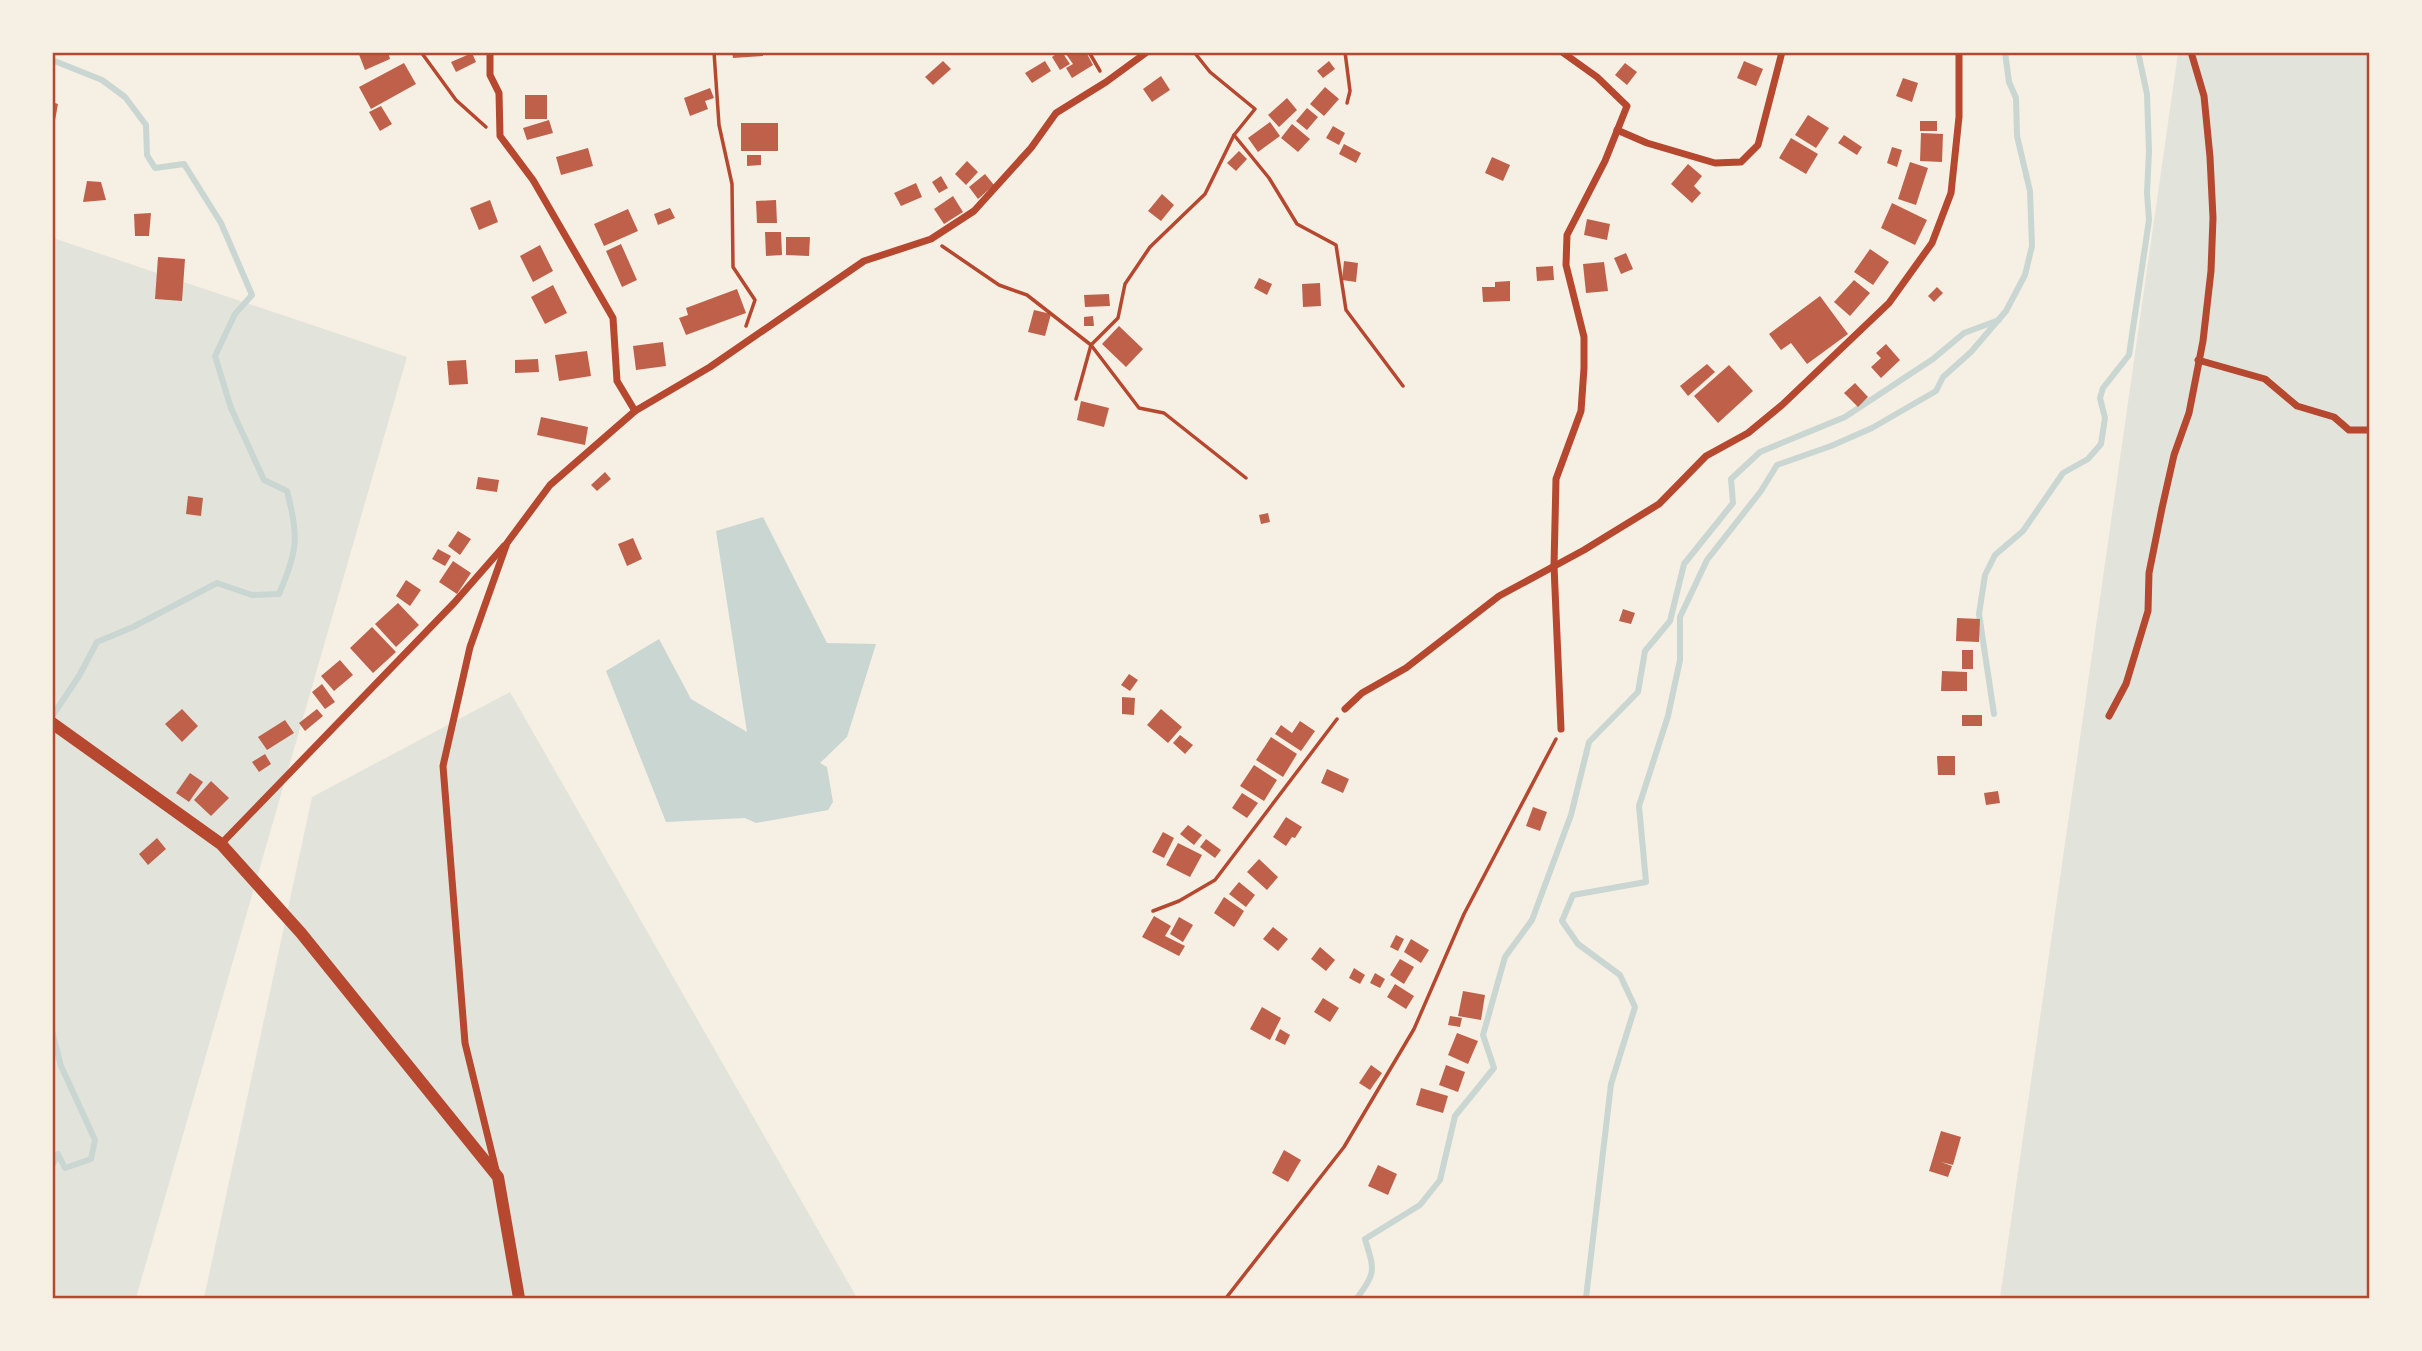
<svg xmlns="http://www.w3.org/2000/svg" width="2422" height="1351" font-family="'DejaVu Sans',sans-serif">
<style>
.green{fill:#e2e4dc}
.water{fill:#c9d6d2}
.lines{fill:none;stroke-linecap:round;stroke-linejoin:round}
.stream{stroke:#c9d6d2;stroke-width:6}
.building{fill:#bf614a}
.path{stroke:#b5482f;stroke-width:3.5}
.minor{stroke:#b5482f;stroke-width:7}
.tertiary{stroke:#b5482f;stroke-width:12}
.neatline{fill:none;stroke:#b5482f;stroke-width:2.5}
</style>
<rect width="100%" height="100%" fill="#f6efe4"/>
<!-- green -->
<g class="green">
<polygon points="2178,53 2369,53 2369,1298 2000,1298"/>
<polygon points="53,238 407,357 136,1298 53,1298"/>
<polygon points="510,692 857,1298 204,1298 312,797"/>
</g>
<!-- water -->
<polygon class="water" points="763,517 827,643 876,644 847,737 820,763 827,767 833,802 828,810 756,823 745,818 666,822 606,671 659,639 691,699 747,732 716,531"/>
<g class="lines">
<!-- stream -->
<g class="stream">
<path d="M52 60 102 80 125 97 146 125 147 155 155 168 184 164 221 223 252 295 235 314 215 356 231 408 264 480 287 491C299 537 298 550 279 594L252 595 217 583 133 627 97 642 79 676 53 715"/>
<polyline points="1994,714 1979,614 1985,575 1995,555 2023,531 2063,473 2088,459 2101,444 2105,418 2100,398 2103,388 2129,355 2149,220 2147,193 2149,151 2147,94 2138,52"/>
<polyline points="52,1031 61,1066 95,1140 91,1159 65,1168 58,1154 52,1166"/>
<path d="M1357 1298C1377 1272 1374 1269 1365 1239L1420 1205 1440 1180 1455 1116 1494 1068 1483 1035 1505 957 1532 920 1571 815 1589 742 1638 692 1645 651 1670 621 1684 564 1733 503 1731 479 1760 452 1845 417 1933 359 1964 333 1999 320"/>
<polyline points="1586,1298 1611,1084 1635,1007 1620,975 1578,944 1562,921 1573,895 1646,882 1639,806 1668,716 1680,660 1680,617 1707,560 1761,491 1777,465 1831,446 1872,428 1936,391 1943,377 1971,352 2006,311 2025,275 2032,246 2030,191 2017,136 2016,98 2009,82 2005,52"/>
</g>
</g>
<!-- building -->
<g class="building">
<polygon points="358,52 388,52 390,59 365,70"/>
<polygon points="732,52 763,52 763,56 733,58"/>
<polygon points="1059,52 1062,52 1070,64 1060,70 1052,57"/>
<polygon points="1069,52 1086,52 1093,65 1072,78 1066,68 1073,64 1066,54"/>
<polygon points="472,53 476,62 456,72 451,62"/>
<polygon points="943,61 951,69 933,85 925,77"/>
<polygon points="1045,61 1051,71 1032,83 1025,73"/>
<polygon points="1329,61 1335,69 1323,78 1317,71"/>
<polygon points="1744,61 1763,69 1756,86 1737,78"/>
<polygon points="404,63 416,84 371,109 359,87"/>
<polygon points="1625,63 1637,72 1627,85 1615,75"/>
<polygon points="1161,76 1170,90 1152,102 1143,89"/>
<polygon points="1903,78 1918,83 1912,102 1896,96"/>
<polygon points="1325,87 1339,99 1324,116 1310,104"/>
<polygon points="710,88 714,98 705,101 708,109 690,116 684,98"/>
<rect x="525" y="95" width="22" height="24"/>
<polygon points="1287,98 1297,110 1279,127 1268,115"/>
<polygon points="52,102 58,104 54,126 52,126"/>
<polygon points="381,106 392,124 380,131 369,112"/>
<polygon points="1307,108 1318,117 1307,130 1296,121"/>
<polygon points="1808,115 1829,128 1816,148 1795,135"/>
<polygon points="549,120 553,133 527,140 523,128"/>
<rect x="1920" y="121" width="17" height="10"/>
<polygon points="1270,122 1280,136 1258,152 1248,138"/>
<rect x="741" y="123" width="37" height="28"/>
<polygon points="1292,124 1310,139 1298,152 1281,138"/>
<polygon points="1333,126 1345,133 1339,145 1326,138"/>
<polygon points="1921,133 1943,134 1942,162 1920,161"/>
<polygon points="1844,135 1862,147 1857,155 1838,143"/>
<polygon points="1791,138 1818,154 1806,174 1779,158"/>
<polygon points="1344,144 1361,153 1356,163 1339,154"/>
<polygon points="1892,147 1902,150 1897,167 1887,163"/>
<polygon points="588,148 593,166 561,175 556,157"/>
<polygon points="1239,151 1247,159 1236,171 1227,163"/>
<polygon points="747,155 761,155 761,165 747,166"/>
<polygon points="1492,157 1510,165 1503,181 1485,173"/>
<polygon points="967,161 978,172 966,185 955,174"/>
<polygon points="1910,162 1928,168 1916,205 1898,199"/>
<polygon points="1688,164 1702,176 1694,186 1701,193 1692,203 1671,184"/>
<polygon points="985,174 994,185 978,199 969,187"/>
<polygon points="941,176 948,188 939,193 932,182"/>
<polygon points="87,181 101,182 106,200 83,202"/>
<polygon points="916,183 922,197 901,206 894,193"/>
<polygon points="1162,194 1174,205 1161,221 1148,211"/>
<polygon points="953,196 963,212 944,224 934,209"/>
<polygon points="490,200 498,222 479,230 470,208"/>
<polygon points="776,200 777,223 757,223 756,201"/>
<polygon points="1892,203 1927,220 1915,245 1881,228"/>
<polygon points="670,208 675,218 658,225 654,214"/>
<polygon points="628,209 638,231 604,246 594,224"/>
<polygon points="151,213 149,236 135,236 134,214"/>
<polygon points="1587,219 1610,224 1607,240 1584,235"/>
<polygon points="765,232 781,232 782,255 766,256"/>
<polygon points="786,237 810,237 809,256 786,255"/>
<polygon points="621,244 637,280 622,287 606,251"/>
<polygon points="540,245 553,271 533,282 520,256"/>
<polygon points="1870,249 1889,262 1873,285 1854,272"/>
<polygon points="1626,253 1633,269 1621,274 1614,258"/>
<polygon points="158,257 185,259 182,301 155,299"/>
<polygon points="1344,261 1358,263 1356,282 1342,280"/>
<polygon points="1604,262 1608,291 1586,293 1583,264"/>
<polygon points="1553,266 1554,280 1537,281 1536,267"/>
<polygon points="1259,278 1272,284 1267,295 1254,288"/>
<polygon points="1854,280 1870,293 1850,316 1834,302"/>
<polygon points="1510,281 1510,301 1483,302 1482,287 1495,287 1495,282"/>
<polygon points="1320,283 1321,306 1303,307 1302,284"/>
<polygon points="553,285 567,313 545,324 531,297"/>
<polygon points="1937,287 1943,293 1934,302 1928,296"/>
<polygon points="737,289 746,313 686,335 679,318 688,315 686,308"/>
<polygon points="1109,294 1110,306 1085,307 1084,295"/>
<polygon points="1820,296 1848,334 1807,364 1791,343 1781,350 1769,334"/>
<polygon points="1034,310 1051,314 1045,336 1028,332"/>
<polygon points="1093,316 1094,326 1084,326 1084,317"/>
<polygon points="1119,326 1143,349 1126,367 1102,344"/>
<polygon points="663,342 666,366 636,370 633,346"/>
<polygon points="1886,344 1900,360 1881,378 1871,367 1881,358 1876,353"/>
<polygon points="587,351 591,376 559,381 555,355"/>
<polygon points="538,359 539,372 515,373 515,360"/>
<polygon points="466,360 468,384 449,385 447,361"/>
<polygon points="1707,364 1715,372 1688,396 1680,386"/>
<polygon points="1729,365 1753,391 1718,423 1694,396"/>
<polygon points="1855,383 1868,397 1858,407 1844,393"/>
<polygon points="1081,401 1109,408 1104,427 1077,420"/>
<polygon points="541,417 588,427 585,445 537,435"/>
<polygon points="605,472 611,479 597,491 591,485"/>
<polygon points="478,477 499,480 497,492 476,489"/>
<polygon points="188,496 203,498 201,516 186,514"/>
<polygon points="1268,513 1270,522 1261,524 1259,515"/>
<polygon points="458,531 471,539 460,555 448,546"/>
<polygon points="633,538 642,559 627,566 618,544"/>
<polygon points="438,549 451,556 445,566 432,559"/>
<polygon points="453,561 471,573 457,594 439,582"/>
<polygon points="406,580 421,590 410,606 396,596"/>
<polygon points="398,603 419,625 396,647 375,624"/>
<polygon points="1623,609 1635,613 1631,624 1619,621"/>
<polygon points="1957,618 1980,619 1979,642 1956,641"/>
<polygon points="372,627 396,652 373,673 350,648"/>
<rect x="1962" y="650" width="11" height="19"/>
<polygon points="340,660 353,675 334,691 321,676"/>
<polygon points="1942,671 1967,672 1967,691 1941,691"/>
<polygon points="1129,674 1138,680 1130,691 1121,685"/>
<polygon points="322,684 335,702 325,709 312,692"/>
<polygon points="1122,697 1135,698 1134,715 1122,714"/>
<polygon points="182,709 198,726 182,742 165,724"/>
<polygon points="317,709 323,716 305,731 299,723"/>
<polygon points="1161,709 1182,727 1168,743 1147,725"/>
<rect x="1962" y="715" width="20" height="11"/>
<polygon points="285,720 294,733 267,750 258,737"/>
<polygon points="1300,721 1315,731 1301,751 1275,734 1281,725 1292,733"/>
<polygon points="1180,735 1193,745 1185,754 1173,743"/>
<polygon points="1271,737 1297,754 1283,777 1256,760"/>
<polygon points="265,754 271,764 259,772 252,762"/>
<polygon points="1937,756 1955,756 1955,775 1938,775"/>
<polygon points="1254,765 1277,780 1264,801 1240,786"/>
<polygon points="1327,769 1349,779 1343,793 1321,783"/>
<polygon points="190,773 203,782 189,802 176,793"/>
<polygon points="211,781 229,798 211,816 194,800"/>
<polygon points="1998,791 2000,803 1986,805 1984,793"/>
<polygon points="1242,793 1258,803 1247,818 1232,808"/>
<polygon points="1533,807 1547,812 1540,831 1526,826"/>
<polygon points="1286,817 1302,827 1295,838 1292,837 1286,846 1273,837"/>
<polygon points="1188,825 1202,835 1194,845 1180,834"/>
<polygon points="1163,832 1174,838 1164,858 1152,852"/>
<polygon points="157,838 166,849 148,865 139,854"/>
<polygon points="1206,839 1221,850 1215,858 1200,847"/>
<polygon points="1178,843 1202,855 1190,877 1166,865"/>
<polygon points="1259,859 1278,877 1267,890 1247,872"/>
<polygon points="1239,882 1255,895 1246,907 1229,894"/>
<polygon points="1224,897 1244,911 1234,927 1214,913"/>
<polygon points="1154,916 1171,926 1165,936 1185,946 1179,956 1142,937"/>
<polygon points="1179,917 1193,925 1183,942 1170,934"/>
<polygon points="1273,927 1288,939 1278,951 1263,939"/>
<polygon points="1396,935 1404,939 1398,951 1390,947"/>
<polygon points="1411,939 1429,950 1421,963 1404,952"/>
<polygon points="1320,947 1335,960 1326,971 1311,959"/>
<polygon points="1400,959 1414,967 1404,984 1390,975"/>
<polygon points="1354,968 1365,975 1360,984 1349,978"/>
<polygon points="1375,973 1385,979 1380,988 1370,983"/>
<polygon points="1395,984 1414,996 1406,1009 1387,997"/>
<polygon points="1463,991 1485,995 1481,1020 1458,1016"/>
<polygon points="1323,998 1339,1008 1330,1022 1314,1012"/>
<polygon points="1262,1007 1281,1018 1270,1040 1250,1029"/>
<polygon points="1450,1016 1462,1018 1460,1027 1448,1025"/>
<polygon points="1280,1029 1290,1035 1285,1045 1275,1040"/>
<polygon points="1457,1033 1478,1041 1468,1064 1448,1055"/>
<polygon points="1371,1065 1382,1073 1370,1090 1359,1083"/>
<polygon points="1446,1065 1465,1072 1458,1092 1439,1085"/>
<polygon points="1421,1088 1448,1096 1443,1113 1416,1105"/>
<polygon points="1941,1131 1961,1137 1953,1165 1941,1162 1952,1166 1948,1177 1929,1171"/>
<polygon points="1284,1150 1301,1160 1288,1182 1272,1173"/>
<polygon points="1378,1165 1397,1174 1388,1195 1368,1186"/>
</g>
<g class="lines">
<!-- path -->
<g class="path">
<polyline points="421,52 456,100 486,127"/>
<polyline points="714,52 719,125 732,184 733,267 755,300 746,326"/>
<polyline points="1089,52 1100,71"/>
<polyline points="1194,52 1210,72 1255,109 1234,135 1269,178 1297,224 1336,245 1346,310 1403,386"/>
<polyline points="1345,52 1350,91 1347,103"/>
<polyline points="942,246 999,285 1027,295 1091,345 1139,408 1164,413 1246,478"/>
<polyline points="1076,399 1091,345 1118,318 1125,284 1150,247 1205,194 1234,135"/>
<polyline points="1153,911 1179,901 1215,880 1337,719"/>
<polyline points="1226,1298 1344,1147 1414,1029 1464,914 1556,739"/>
</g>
<!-- minor -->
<g class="minor">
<polyline points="490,52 490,75 499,93 500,136 533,180 613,318 617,381 635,411"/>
<polyline points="1617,130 1647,143 1715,163 1741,162 1758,145 1782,52"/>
<polyline points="2198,360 2265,379 2297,406 2334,417 2349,430 2370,430"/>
<polyline points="1345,709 1362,693 1406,668 1499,596 1584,550 1659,504 1706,456 1748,433 1782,405 1889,303 1932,243 1951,193 1959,117 1959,52"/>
<polyline points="2109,716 2126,684 2148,611 2149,573 2162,508 2174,455 2189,413 2203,341 2211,271 2213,218 2210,157 2204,96 2191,52"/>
<polyline points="1561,729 1554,566 1556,479 1581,411 1584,368 1584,337 1566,265 1567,235 1605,161 1627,106 1597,77 1562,52"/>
<polyline points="221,844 454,603 504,546"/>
<polyline points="496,1170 465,1043 443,766 470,647 507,543 550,485 635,411 710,367 864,261 931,239 974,211 1031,148 1056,113 1106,82 1147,52"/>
</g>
<!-- tertiary -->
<polyline class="tertiary" points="52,723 221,844 301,933 498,1177 519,1298"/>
</g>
<!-- border -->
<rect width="2422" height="1351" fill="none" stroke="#f6efe4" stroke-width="108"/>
<rect x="54" y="54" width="2314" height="1243" class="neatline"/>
</svg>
